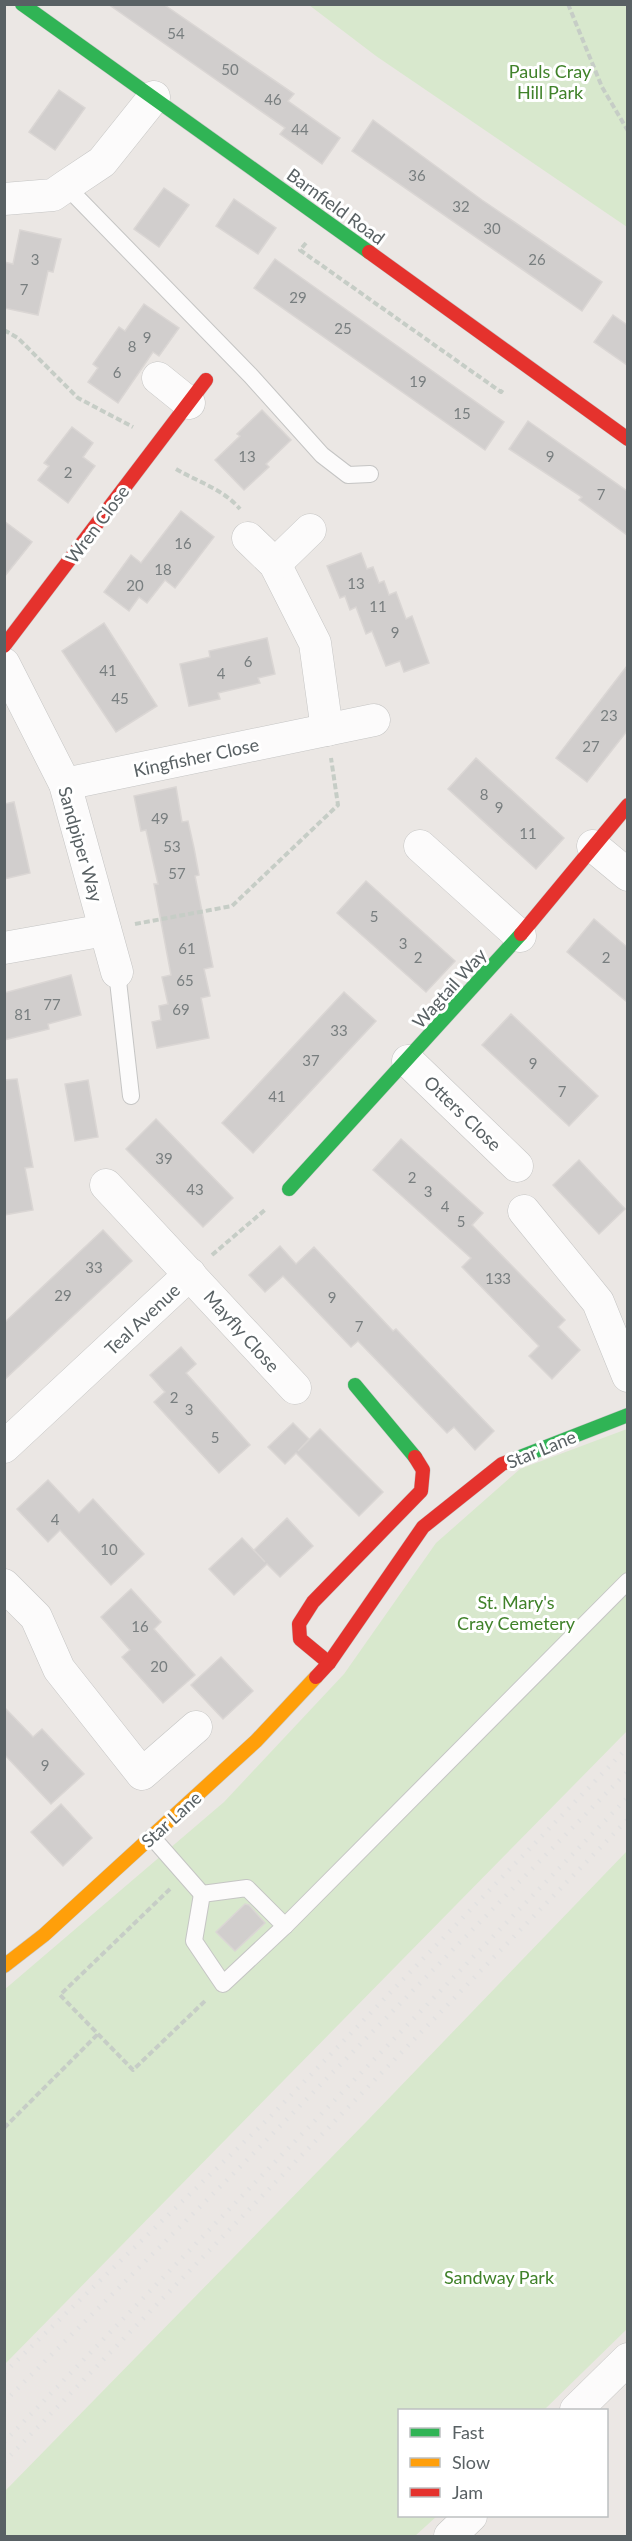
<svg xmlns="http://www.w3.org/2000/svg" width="632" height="2541" font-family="Lato,sans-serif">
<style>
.green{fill:#d8e8cd}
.building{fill:#d1cecd;stroke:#dad6d4;stroke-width:1.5}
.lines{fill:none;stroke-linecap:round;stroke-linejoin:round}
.lane-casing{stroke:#c5c5c4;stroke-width:18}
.street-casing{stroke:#c5c5c4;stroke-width:33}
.fast-casing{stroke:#c4c5c4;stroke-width:15}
.slow-casing{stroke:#c4c5c4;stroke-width:15}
.jam-casing{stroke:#c4c5c4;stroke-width:15}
.path{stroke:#c6cdc6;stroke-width:4;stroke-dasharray:6 3;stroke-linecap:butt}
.lane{stroke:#fcfbfb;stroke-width:16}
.street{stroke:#fcfbfb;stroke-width:32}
.fast{stroke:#30b455;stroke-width:14}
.slow{stroke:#ff9f0a;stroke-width:14}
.jam{stroke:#e5322d;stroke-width:14}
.rail{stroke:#e2e1e1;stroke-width:4.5;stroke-dasharray:1.5 8;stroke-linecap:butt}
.labels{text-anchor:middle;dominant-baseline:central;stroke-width:6;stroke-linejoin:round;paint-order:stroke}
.number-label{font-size:15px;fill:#787e7f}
.park-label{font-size:18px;fill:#40822a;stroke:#fff}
.street-label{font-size:18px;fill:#596164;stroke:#fff}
</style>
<rect width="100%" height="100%" fill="#ebe7e4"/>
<!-- green -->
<g class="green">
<polygon points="309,5 627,5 627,227 376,56"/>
<polygon points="627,1429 627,1731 5,2364 4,1990 224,1802 344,1674 436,1543 520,1469"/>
<polygon points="627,1851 627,2329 544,2410 400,2410 400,2516 437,2516 415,2536 5,2536 5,2491 367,2121"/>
</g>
<!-- building -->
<g class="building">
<polygon points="108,4 163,4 294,94 288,101 340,138 322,164 280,134 285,128"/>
<polygon points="59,90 85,108 55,150 29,132"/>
<polygon points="373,120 482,200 602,282 582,311 352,151"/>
<polygon points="164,188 189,205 159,247 134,229"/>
<polygon points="234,199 276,228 258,254 216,226"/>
<polygon points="20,230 61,239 53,272 48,271 38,315 4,308 4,262 13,264"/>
<polygon points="275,259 504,422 485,450 254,288"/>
<polygon points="144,304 179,328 159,356 153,352 118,403 88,382 98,368 93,364 119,327 125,331"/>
<polygon points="613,315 627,325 627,365 594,342"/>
<polygon points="262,410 291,440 266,464 269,467 244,490 215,460 240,436 237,434"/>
<polygon points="528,421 627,491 627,535 579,500 582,497 509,449"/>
<polygon points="72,427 93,443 83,457 95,466 68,503 38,480 49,466 44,463"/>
<polygon points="181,511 214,537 175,588 165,580 147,603 139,597 129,611 104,592 131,555 141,563"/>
<polygon points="4,521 32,542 4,577"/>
<polygon points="361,553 367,569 373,567 379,583 384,581 389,595 396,592 406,619 412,616 429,663 404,672 400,661 386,666 372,631 366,634 356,607 350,610 345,596 340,598 327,566"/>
<polygon points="104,623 157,706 116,732 62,651"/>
<polygon points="267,638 275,674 258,678 260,683 218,693 220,699 189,706 180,664 210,657 209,651"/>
<polygon points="627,666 627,731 587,782 556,758"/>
<polygon points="476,758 564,838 536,869 448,789"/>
<polygon points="176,787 182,822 188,821 194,848 199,875 195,876 213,967 204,969 210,996 201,998 209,1038 157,1048 152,1022 161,1020 159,1006 168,1004 162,977 171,975 154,884 158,884 146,830 141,831 134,796"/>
<polygon points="14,802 30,873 4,879 4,804"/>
<polygon points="366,881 455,961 426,992 337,913"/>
<polygon points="594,919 627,947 627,1002 567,952"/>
<polygon points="71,975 81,1015 48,1024 49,1029 4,1040 4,993"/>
<polygon points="344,992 376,1021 253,1153 222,1123"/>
<polygon points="511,1014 598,1096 569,1126 482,1045"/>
<polygon points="17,1079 33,1167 25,1168 33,1210 4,1215 4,1080"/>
<polygon points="88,1080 98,1137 75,1141 65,1084"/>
<polygon points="156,1119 233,1198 203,1227 126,1149"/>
<polygon points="401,1139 483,1213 472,1225 565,1320 558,1327 580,1350 552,1379 529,1356 539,1346 462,1267 471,1258 373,1170"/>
<polygon points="579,1160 625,1209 599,1234 553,1185"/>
<polygon points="103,1230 132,1261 4,1380 4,1323"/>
<polygon points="280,1246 296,1264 314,1247 393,1331 396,1329 494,1431 475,1450 454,1427 447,1433 358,1341 351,1347 283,1276 265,1292 249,1275"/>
<polygon points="181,1347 196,1364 186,1373 250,1445 219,1473 154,1402 165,1392 150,1375"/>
<polygon points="293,1423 309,1439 298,1451 320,1429 383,1492 359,1516 296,1453 285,1464 268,1447"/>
<polygon points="48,1480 79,1513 93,1499 144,1554 111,1585 60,1530 48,1542 17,1509"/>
<polygon points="287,1518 313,1546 280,1577 267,1564 234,1595 209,1569 242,1538 265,1562 254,1550"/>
<polygon points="131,1589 161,1622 154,1629 195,1675 163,1703 122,1657 130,1650 101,1617"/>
<polygon points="221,1657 253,1691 223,1719 191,1685"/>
<polygon points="4,1707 33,1737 42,1729 84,1774 51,1804 4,1754"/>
<polygon points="61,1804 92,1838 63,1866 31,1832"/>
<polygon points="245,1904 249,1905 265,1923 235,1951 216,1932"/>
</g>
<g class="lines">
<defs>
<g id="lane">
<polyline points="66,186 251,376 322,455 348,475 370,474"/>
<polyline points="117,972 131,1096"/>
<polyline points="152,1837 202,1894"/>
<polygon points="247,1888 285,1926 223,1984 194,1941 202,1894"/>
<polyline points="285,1926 628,1581"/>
</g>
<g id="street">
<polyline points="4,199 53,195 66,186 102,162 154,97"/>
<polyline points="158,378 189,403"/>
<polyline points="248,538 275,564 315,643 327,730"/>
<polyline points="275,564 310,530"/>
<polyline points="4,664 65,784 117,972"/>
<polyline points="65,784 374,720"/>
<polyline points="420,846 520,936"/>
<polyline points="593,846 628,875"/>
<polyline points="4,948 105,930"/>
<polyline points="408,1061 517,1166"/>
<polyline points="106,1185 295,1388"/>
<polyline points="524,1211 598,1302 628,1376"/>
<polyline points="4,1447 190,1274"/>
<polyline points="4,1585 36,1617 59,1669 142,1774 196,1727"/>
<polyline points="576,2410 628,2359"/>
<polyline points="450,2536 471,2516"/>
</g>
<g id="fast">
<polyline points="22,4 369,252"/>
<polyline points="289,1189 521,934"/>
<polyline points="355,1385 415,1457"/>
<polyline points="510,1461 628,1415"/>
</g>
<polyline id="slow" points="4,1966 44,1935 256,1741 316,1677"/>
<g id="jam">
<polyline points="369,252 628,439"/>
<polyline points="4,646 206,380"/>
<polyline points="521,934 628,805"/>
<polyline points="329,1663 300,1639 299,1624 313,1602 421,1491 423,1470 415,1457"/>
<polyline points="316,1677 329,1663 423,1527 502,1464 510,1461"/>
</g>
</defs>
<!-- lane casing -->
<use href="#lane" class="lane-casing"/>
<!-- street casing -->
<use href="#street" class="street-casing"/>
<!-- fast casing -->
<use href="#fast" class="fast-casing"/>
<!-- slow casing -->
<use href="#slow" class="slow-casing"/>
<!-- jam casing -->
<use href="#jam" class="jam-casing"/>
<!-- path -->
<g class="path">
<polyline points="568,4 602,87 628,131"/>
<polyline points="306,243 300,250 501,392 504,388"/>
<polyline points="4,330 18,338 78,398 133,427"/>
<path d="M176 469C198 482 223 489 240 509"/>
<polyline points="135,924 232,906 338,805 331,758"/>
<polyline points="212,1255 266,1209"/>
<polyline points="170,1889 60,1995 133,2070 206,2000"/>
<polyline points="4,2128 98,2034"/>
</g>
<!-- lane -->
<use href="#lane" class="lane"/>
<!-- street -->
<use href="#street" class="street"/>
<!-- fast -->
<use href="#fast" class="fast"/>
<!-- slow -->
<use href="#slow" class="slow"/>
<!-- jam -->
<use href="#jam" class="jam"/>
<!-- rail -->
<g class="rail">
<polyline points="4,2373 269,2118 628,1747"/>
<polyline points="4,2402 244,2163 628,1771"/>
<polyline points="4,2442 628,1797"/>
<polyline points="4,2462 628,1819"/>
</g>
</g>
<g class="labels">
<!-- number labels -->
<g class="number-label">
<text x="176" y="33">54</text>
<text x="230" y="69">50</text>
<text x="273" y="99">46</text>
<text x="300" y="129">44</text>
<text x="417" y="175">36</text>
<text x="461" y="206">32</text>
<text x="492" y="228">30</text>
<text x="35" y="259">3</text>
<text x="537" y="259">26</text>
<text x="24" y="289">7</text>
<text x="298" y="297">29</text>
<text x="343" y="328">25</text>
<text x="147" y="337">9</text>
<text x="132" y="346">8</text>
<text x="117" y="372">6</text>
<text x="418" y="381">19</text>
<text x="462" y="413">15</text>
<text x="247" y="456">13</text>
<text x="550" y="456">9</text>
<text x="68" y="472">2</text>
<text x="601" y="494">7</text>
<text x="183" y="543">16</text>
<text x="163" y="569">18</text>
<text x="356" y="583">13</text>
<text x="135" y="585">20</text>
<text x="378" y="606">11</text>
<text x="395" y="632">9</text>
<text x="248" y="661">6</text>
<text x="108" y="670">41</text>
<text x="221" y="673">4</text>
<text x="120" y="698">45</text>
<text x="609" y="715">23</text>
<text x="591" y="746">27</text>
<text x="484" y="794">8</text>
<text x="499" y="807">9</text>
<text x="160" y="818">49</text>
<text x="528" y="833">11</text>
<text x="172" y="846">53</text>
<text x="177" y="873">57</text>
<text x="374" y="916">5</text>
<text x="403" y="943">3</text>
<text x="187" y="948">61</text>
<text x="418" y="957">2</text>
<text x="606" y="957">2</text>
<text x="185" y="980">65</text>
<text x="52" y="1004">77</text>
<text x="181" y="1009">69</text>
<text x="23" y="1014">81</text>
<text x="339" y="1030">33</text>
<text x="311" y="1060">37</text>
<text x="533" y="1063">9</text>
<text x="562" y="1091">7</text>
<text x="277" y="1096">41</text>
<text x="164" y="1158">39</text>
<text x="412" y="1177">2</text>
<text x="195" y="1189">43</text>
<text x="428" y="1191">3</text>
<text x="445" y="1206">4</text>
<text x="461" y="1221">5</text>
<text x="94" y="1267">33</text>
<text x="498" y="1278">133</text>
<text x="63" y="1295">29</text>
<text x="332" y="1297">9</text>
<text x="359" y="1326">7</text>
<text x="174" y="1397">2</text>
<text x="189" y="1409">3</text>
<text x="215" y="1437">5</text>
<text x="55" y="1519">4</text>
<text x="109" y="1549">10</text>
<text x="140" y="1626">16</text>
<text x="159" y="1666">20</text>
<text x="45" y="1765">9</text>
</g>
<!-- park labels -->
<g class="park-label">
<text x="550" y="71">Pauls Cray<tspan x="550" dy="21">Hill Park</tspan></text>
<text x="516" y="1602">St. Mary's<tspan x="516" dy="21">Cray Cemetery</tspan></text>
<text x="499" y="2277">Sandway Park</text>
</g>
<!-- street labels -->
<g class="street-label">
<text transform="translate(336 206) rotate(36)">Barnfield Road</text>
<text transform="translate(97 524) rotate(-53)">Wren Close</text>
<text transform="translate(196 757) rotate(-12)">Kingfisher Close</text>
<text transform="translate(81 844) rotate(74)">Sandpiper Way</text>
<text transform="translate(449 988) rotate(-48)">Wagtail Way</text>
<text transform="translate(463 1113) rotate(44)">Otters Close</text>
<text transform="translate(142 1319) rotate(-43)">Teal Avenue</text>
<text transform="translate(242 1331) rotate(48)">Mayfly Close</text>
<text transform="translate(541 1449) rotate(-22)">Star Lane</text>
<text transform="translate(171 1819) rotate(-42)">Star Lane</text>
</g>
</g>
<!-- border -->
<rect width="632" height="2541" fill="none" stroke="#596164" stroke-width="12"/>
<!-- legend -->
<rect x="398" y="2409" width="210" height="108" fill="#ffffff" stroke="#bdc0c1" stroke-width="1.5"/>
<rect x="410" y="2428" width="30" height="9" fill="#30b455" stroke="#bdc0c1" stroke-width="1.5"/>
<text x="452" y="2439" font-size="18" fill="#596164">Fast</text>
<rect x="410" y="2458" width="30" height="9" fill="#ff9f0a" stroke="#bdc0c1" stroke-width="1.5"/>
<text x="452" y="2469" font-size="18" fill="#596164">Slow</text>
<rect x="410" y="2488" width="30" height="9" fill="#e5322d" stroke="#bdc0c1" stroke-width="1.5"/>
<text x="452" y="2499" font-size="18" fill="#596164">Jam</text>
</svg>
